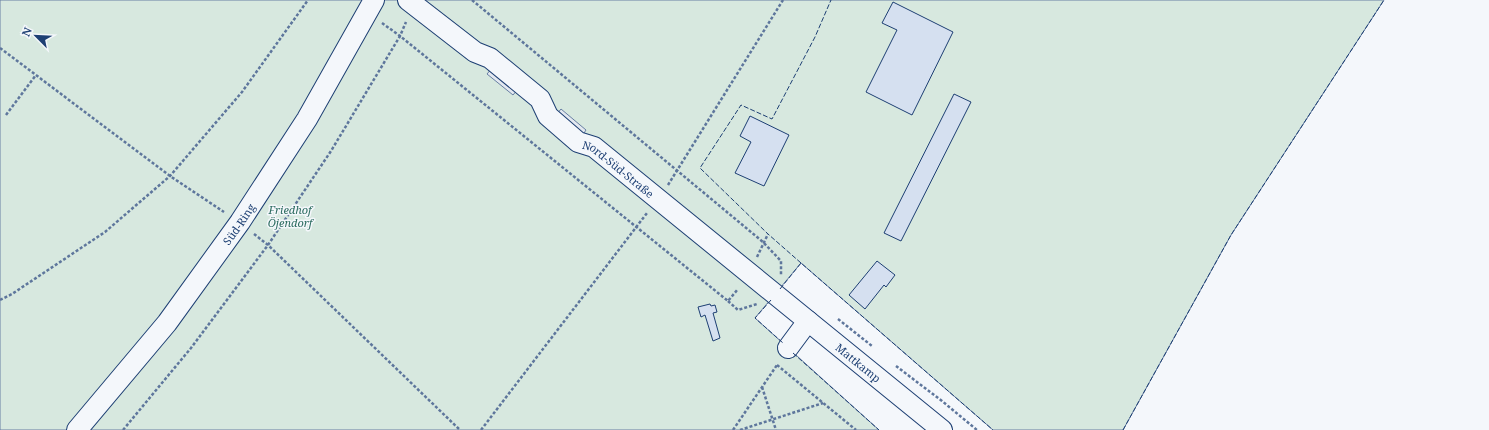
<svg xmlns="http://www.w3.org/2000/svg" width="1489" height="430" font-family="'Noto Serif',serif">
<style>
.green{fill:#d7e8df;stroke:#687fa3}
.parking{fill:#e3e8f0;stroke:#687fa3}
.building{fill:#d5e0f0;stroke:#1d3f73}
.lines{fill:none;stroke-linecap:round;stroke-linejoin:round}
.minor-casing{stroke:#1d3f73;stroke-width:22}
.path{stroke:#5e769c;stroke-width:2.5;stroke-dasharray:3 2;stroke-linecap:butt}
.minor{stroke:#f4f7fb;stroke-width:20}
.fence{stroke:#1d3f73;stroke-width:1;stroke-dasharray:5 2;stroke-linecap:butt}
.labels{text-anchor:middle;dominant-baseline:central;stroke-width:3;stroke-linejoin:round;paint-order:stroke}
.street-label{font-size:11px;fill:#1d3f73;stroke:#f4f7fb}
.park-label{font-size:11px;font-style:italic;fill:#2c6c60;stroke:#f4f7fb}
</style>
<rect width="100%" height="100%" fill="#f4f7fb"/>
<!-- green -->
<polygon class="green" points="0,0 1384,0 1231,235 1123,430 993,430 801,263 755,318 879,430 0,430"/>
<!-- parking -->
<g class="parking">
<polygon points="492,68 518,89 513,95 487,74"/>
<polygon points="561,109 586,130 582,136 556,115"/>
</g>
<!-- building -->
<g class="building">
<polygon points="893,2 953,32 912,115 866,92 897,30 882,23"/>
<polygon points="954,94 971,102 901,241 884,233"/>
<polygon points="750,116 789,135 764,186 735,173 751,142 740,136"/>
<polygon points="877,261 895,275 886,287 884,285 865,309 849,295"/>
<polygon points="710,304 711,306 715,305 717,312 713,313 720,338 713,341 705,315 701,317 698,307"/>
</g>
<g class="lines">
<defs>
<g id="minor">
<path id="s1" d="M408 0 475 52 490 58 540 99 548 116 578 142 594 147 942 430"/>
<polyline points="788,348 808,321"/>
<path id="s2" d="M77 430 167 323 240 222 307 119 374 0"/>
</g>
</defs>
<!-- minor casing -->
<use href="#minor" class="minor-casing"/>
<!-- path -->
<g class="path">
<polyline points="472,0 763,242 781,261 781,276"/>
<polyline points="382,23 400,36 406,22"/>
<polyline points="0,48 170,176 224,212"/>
<polyline points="6,115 36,75"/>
<polyline points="668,185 783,0"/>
<polyline points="254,234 268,245 460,430"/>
<polyline points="757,257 768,234"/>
<polyline points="0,300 12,294 105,232 170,176 242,92 308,0"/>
<polyline points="728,301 738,310 757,304"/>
<polyline points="838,319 872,346"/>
<polyline points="777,365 856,430"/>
<polyline points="896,366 942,401 977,430"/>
<polyline points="762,387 776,430"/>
<polyline points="123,430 191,348 268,245 331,151 400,36 728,301 738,289"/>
<polyline points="481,430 647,213"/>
<polyline points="733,430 777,365"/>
<polyline points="740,430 823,403"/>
</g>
<!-- minor -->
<use href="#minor" class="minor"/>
<!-- fence -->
<g class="fence">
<polyline points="801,263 768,234 700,168 741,105 772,119 815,37 831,0"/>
<polyline points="780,289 801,263 993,430"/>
<polyline points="771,300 755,318 783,343"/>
<polyline points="793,353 879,430"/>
<polyline points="1123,430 1231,235 1384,0"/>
</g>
</g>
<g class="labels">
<!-- street labels -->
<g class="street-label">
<text stroke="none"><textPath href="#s1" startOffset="273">Nord-Süd-Straße</textPath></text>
<text stroke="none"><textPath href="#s2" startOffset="262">Süd-Ring</textPath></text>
<text stroke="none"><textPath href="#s1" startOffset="582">Mattkamp</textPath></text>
</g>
<!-- park labels -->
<g class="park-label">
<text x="290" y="209">Friedhof<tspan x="290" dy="13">Öjendorf</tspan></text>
</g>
</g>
<!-- north arrow -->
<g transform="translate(36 36) rotate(294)" stroke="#f4f7fb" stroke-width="3" paint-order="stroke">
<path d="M0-3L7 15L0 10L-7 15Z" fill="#1d3f73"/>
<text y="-6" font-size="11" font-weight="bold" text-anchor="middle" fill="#1d3f73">N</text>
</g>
</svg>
